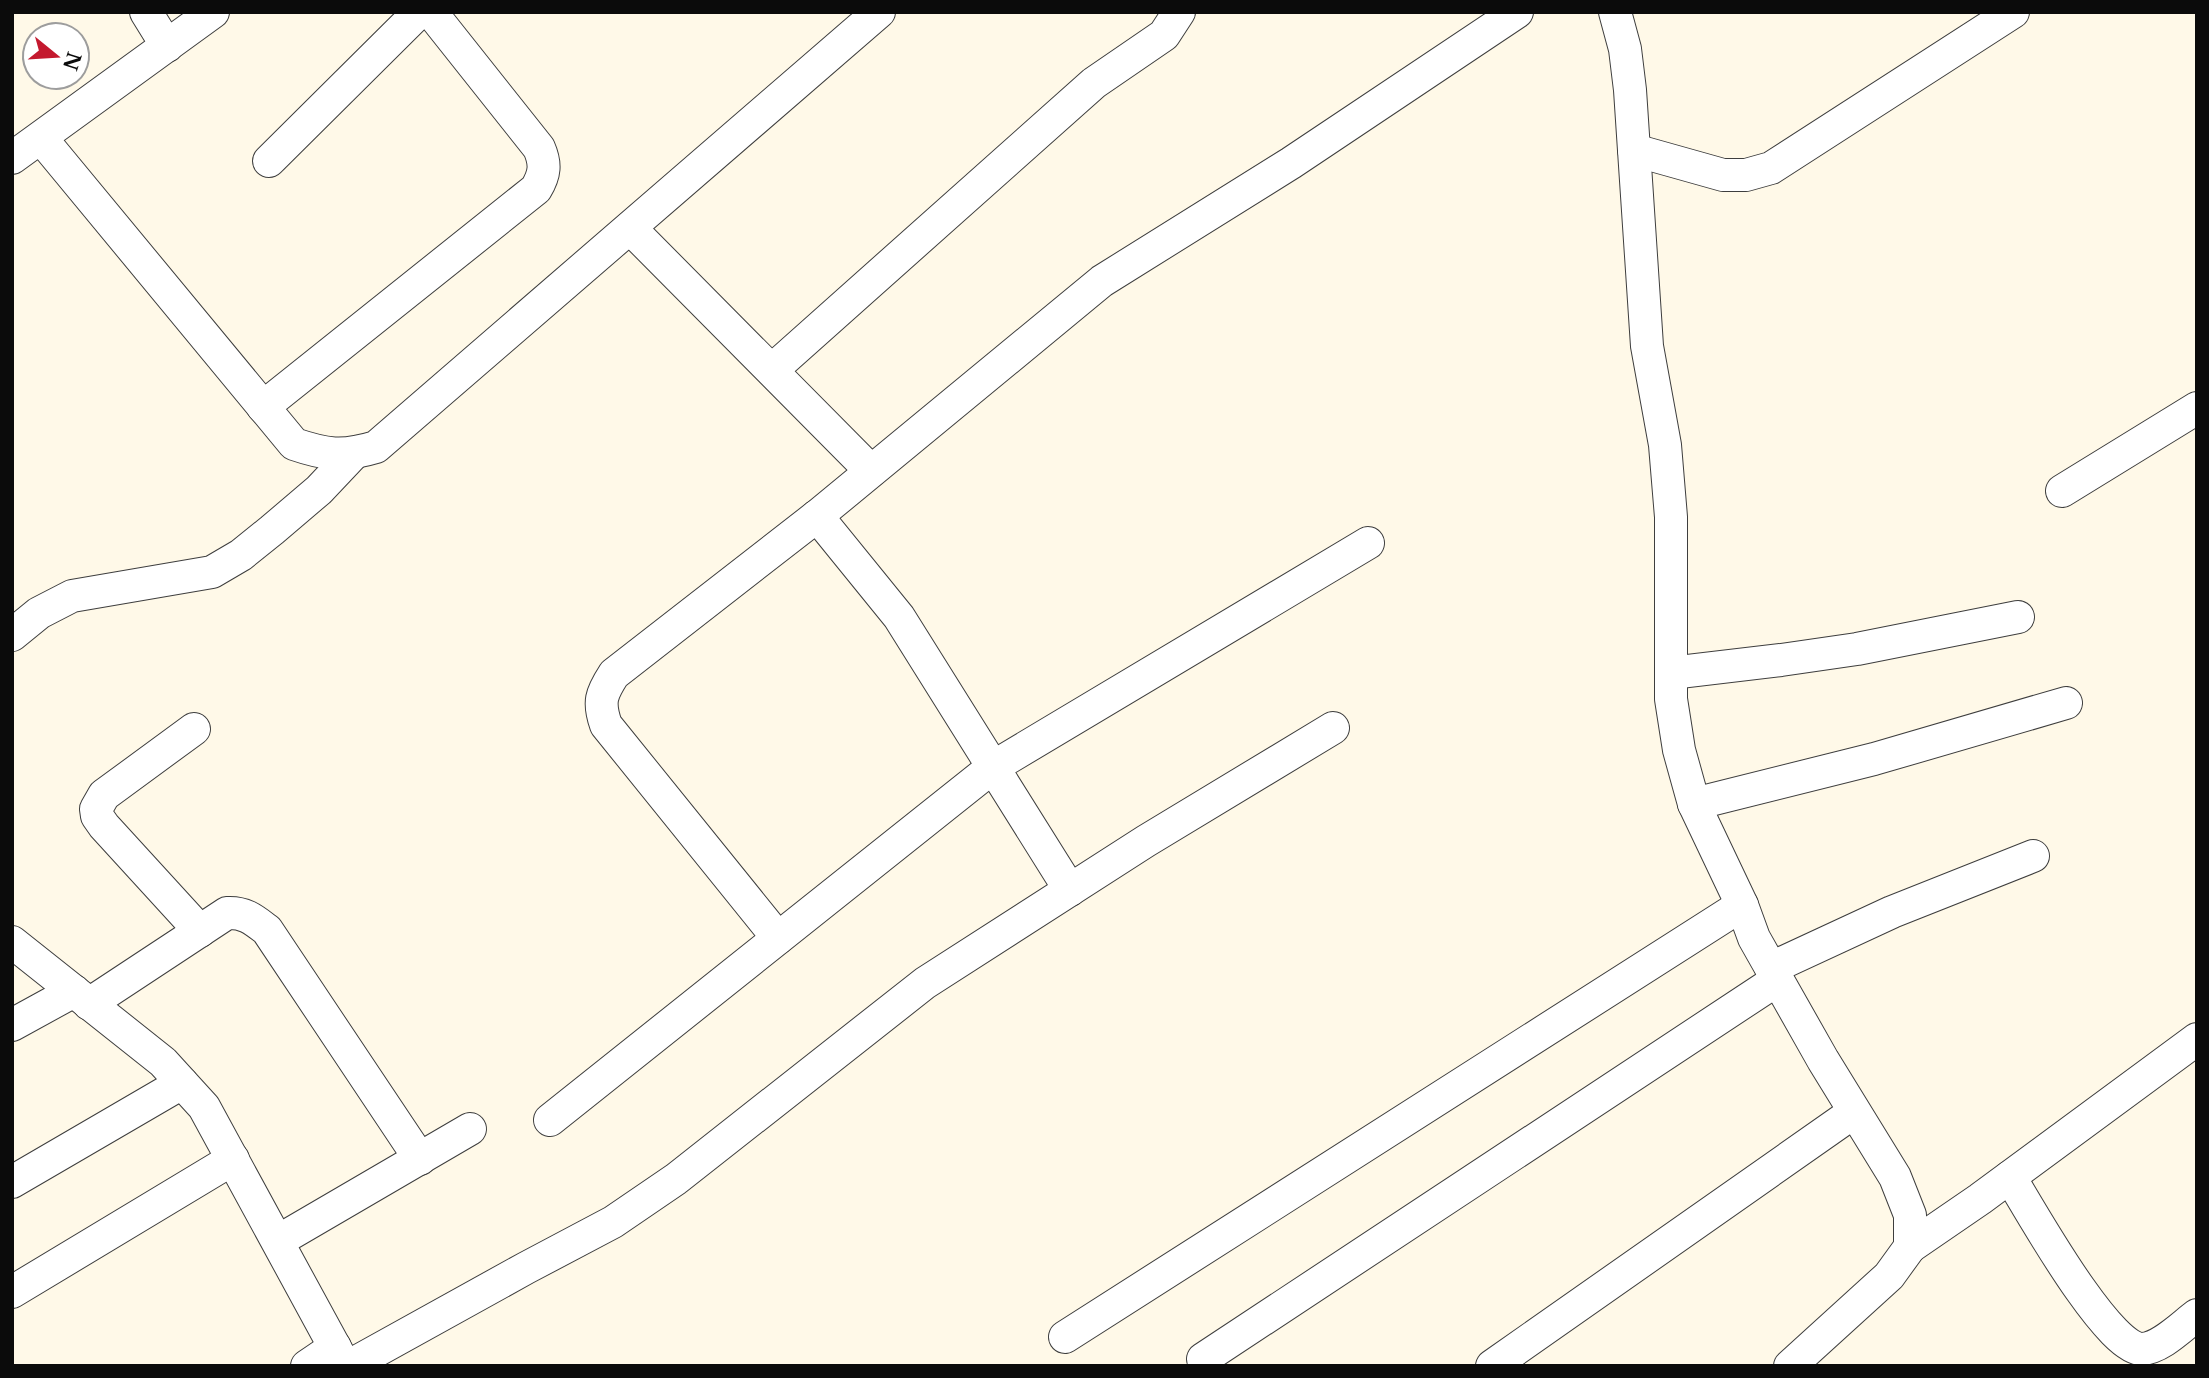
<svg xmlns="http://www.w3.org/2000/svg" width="2209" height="1378" font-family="'Libre Baskerville',serif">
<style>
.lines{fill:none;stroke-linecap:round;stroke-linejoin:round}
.minor-casing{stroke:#3e3e3e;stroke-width:34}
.minor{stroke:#fff;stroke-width:32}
</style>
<rect width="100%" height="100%" fill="#fff9e8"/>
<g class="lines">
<defs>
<g id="minor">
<polyline points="146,12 167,46"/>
<polyline points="1615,12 1625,49 1630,90 1647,346 1665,445 1671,517 1671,699 1679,750 1694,804 1742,905 1754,938 1823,1060 1895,1177 1910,1215 1910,1247 1889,1276 1790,1366"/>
<path d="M41 138 294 444C326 455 343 457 376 447L879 12"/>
<polyline points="1634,150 1723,175 1746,175 1771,168 2013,12"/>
<polyline points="12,158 213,12"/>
<polyline points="269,161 419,12"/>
<polyline points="630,228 871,471"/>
<polyline points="772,370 1094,83 1164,35 1179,12"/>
<path d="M263 407 536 189C545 174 546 164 539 148L431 12"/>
<polyline points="2062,491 2197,408"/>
<polyline points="817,516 899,617 1070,890"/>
<polyline points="12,635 39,613 72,596 212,572 241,555 272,530 319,490 353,454"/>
<polyline points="1671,673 1781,660 1857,649 2018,617"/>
<polyline points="194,729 104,795 96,809 97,816 104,826 200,931"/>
<polyline points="1694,804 1874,759 2066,703"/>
<path d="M778 938 606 725C598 702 601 694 614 674L817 516 1102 281 1291 163 1517 12"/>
<polyline points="12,942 163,1062 204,1107 345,1366"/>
<polyline points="1771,968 1892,912 2033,856"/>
<path d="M89 1004 227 913C245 912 254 920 267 930L420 1159"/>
<polyline points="12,1025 74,991"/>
<polyline points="550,1120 993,767 1368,543"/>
<path d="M2010 1177C2029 1208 2108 1350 2142 1349 2161 1348 2182 1326 2197 1315"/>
<polyline points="12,1182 182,1083"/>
<polyline points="278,1241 470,1129"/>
<polyline points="1910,1247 1980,1199 2197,1039"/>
<polyline points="12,1292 233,1159"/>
<polyline points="1065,1337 1742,905"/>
<polyline points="1203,1359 1777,980"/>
<polyline points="307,1366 335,1347"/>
<polyline points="349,1366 526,1268 613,1222 676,1179 925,983 1146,841 1333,728"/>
<polyline points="1492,1366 1854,1112"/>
</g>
</defs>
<!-- minor casing -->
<use href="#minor" class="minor-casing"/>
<!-- minor -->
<use href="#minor" class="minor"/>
</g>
<!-- border -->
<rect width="2209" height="1378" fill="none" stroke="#0b0b0b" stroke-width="28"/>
<!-- north arrow -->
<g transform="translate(56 56) rotate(108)"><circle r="33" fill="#ffffff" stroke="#9d9d9d" stroke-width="2"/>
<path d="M0-5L12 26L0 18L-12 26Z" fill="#c4192e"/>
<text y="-10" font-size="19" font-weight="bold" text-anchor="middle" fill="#0b0b0b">N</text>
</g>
</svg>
